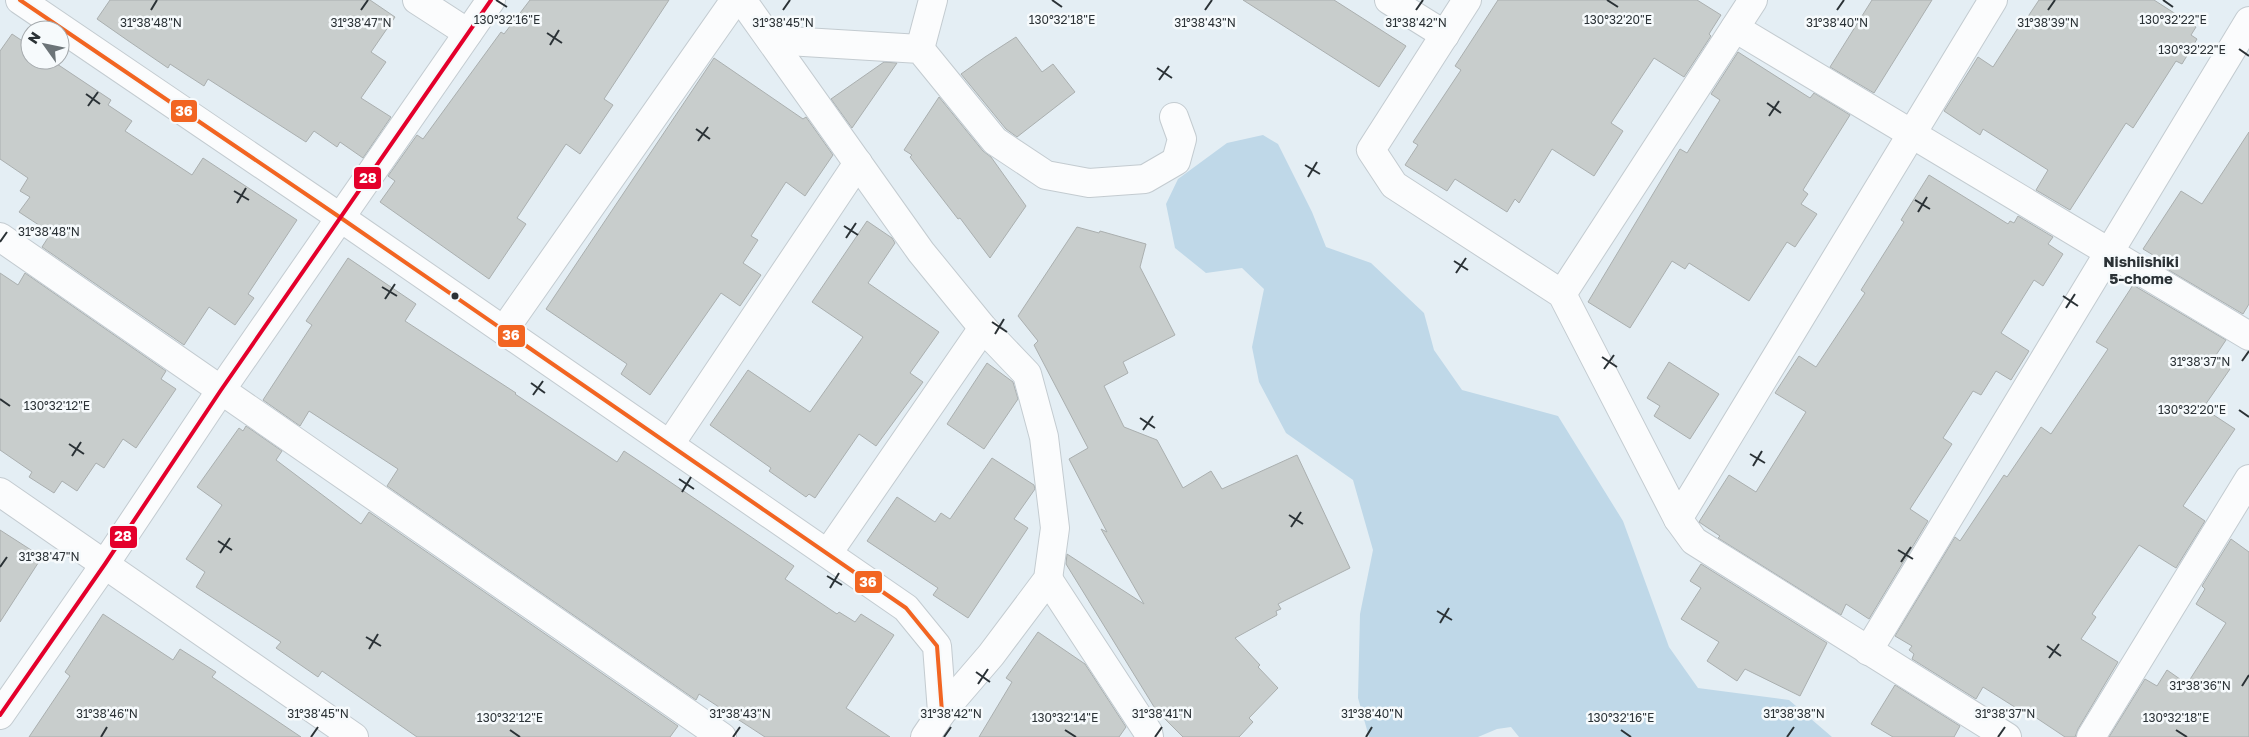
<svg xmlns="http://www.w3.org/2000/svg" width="2249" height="737" font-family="'Golos Text',sans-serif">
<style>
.green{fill:#bfd8e8}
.building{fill:#c8cdcc;stroke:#aaafaf}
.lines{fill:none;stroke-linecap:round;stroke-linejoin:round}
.minor-casing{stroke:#c3cbd0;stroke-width:30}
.tertiary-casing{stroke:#c3cbd0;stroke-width:30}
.minor{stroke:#fbfcfd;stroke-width:28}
.tertiary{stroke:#fbfcfd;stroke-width:28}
.bus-1-casing{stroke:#f6fafc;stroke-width:8}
.bus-2-casing{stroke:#f6fafc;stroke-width:8}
.bus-1{stroke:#f26522;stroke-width:4}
.bus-2{stroke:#e4002b;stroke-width:4}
.ticks{fill:none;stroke:#2b3236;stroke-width:2}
.bus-dot{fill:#2b3236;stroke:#f6fafc;stroke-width:2}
.labels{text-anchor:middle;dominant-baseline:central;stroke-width:5;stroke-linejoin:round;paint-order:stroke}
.neighbourhood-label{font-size:15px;font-weight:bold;fill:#2b3236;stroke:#f6fafc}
.ticks-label{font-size:12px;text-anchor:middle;fill:#2b3236;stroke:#f6fafc;stroke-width:5;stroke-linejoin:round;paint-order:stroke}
.line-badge{stroke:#f6fafc;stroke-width:2}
.badge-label{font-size:14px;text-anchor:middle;font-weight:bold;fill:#fff}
</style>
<rect width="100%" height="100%" fill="#e4eef4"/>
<!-- green -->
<polygon class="green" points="1263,135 1278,144 1312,212 1326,247 1371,263 1424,313 1434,350 1462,390 1558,416 1623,521 1669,647 1698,688 1789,700 1832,737 1519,737 1511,727 1497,729 1478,737 1369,737 1358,698 1360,614 1373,550 1353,480 1286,433 1259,382 1252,347 1264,289 1242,268 1206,273 1175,248 1166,204 1178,179 1227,143"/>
<!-- building -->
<g class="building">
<polygon points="110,0 370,0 395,17 371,52 386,62 361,98 391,117 363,158 340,142 337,147 314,131 306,142 208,79 204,86 170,64 168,68 127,40 97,19"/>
<polygon points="530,0 669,0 604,99 613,105 580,154 566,144 517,218 526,224 489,279 380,202 395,181 388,176 417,135 423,139 501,32 504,34"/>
<polygon points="1243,0 1334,0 1406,46 1379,87"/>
<polygon points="1498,0 1697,0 1721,15 1709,34 1711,36 1684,77 1654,58 1611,123 1623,131 1594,176 1552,149 1519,203 1515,199 1507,212 1455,179 1447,191 1405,165 1418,145 1413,142 1461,70 1455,66"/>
<polygon points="1872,0 1932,0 1874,93 1830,67"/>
<polygon points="2039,0 2154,0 2196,27 2191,35 2197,39 2182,64 2176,61 2133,128 2126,123 2070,210 2036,190 2048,170 1983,129 1980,135 1944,111 1978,57 1993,67 2025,17 2027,18"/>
<polygon points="12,34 30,46 30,60 51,60 111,100 108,105 132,121 125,131 192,175 203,158 297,220 248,294 254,298 235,325 209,307 184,345 42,247 51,233 19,212 30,197 20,191 28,178 0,159 0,51"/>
<polygon points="1016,37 1042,72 1053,64 1075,92 1017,137 1006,129 961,74 985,57"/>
<polygon points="1738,52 1810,98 1814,93 1850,115 1803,190 1808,194 1801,204 1817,214 1795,247 1787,242 1749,301 1689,263 1685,269 1672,261 1630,328 1588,302 1680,149 1687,153 1720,100 1711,94"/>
<polygon points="714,58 803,119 806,117 833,155 805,196 786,182 751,236 758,240 743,263 761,275 740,306 721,293 650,395 621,374 627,364 546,309"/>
<polygon points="884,62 897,63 852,128 831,99"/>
<polygon points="939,97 983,151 991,157 1026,206 990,258 960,218 958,219 910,157 912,155 904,150"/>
<polygon points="2249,132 2249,304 2243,314 2150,259 2153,255 2143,249 2181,191 2202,204"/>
<polygon points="1929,175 2008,224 2010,221 2014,223 2018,216 2053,237 2048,244 2063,254 2043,286 2034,280 2001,333 2029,351 2011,380 1996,371 1981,395 1973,391 1943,438 1952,444 1910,509 1928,521 1869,619 1846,604 1841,615 1718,538 1720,536 1699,522 1729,475 1756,492 1806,412 1775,393 1799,356 1816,367 1865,293 1861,290 1904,222 1901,220"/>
<polygon points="867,221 892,238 895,243 868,283 939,332 910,373 923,382 876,446 859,434 815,498 809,494 806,497 769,471 771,468 710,425 748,370 810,412 863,337 812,302"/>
<polygon points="1077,227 1099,233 1100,231 1146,244 1140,267 1175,335 1123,362 1128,373 1104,386 1124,427 1157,440 1183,488 1211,471 1222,489 1297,455 1350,568 1278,604 1281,609 1276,611 1277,615 1235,638 1260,665 1258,667 1278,688 1249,718 1253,722 1239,737 1183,737 1156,710 1066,564 1067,554 1144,604 1101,529 1107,532 1069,459 1088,448 1034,345 1038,341 1018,316"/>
<polygon points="348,258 416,304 405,321 516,393 515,394 617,462 624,451 654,471 794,566 785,579 837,614 839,612 855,622 861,614 894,635 846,708 890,737 765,737 699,694 696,700 387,486 398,469 309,411 300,426 263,400 312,325 306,321"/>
<polygon points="0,273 18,285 25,273 166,371 161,379 176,389 136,448 123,439 104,468 96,463 77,491 62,481 54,493 29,477 32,472 0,450"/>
<polygon points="2133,285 2226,340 2214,358 2230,369 2203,408 2235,429 2183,506 2205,521 2176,568 2139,545 2092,614 2096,617 2081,639 2118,662 2078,729 2075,737 2065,737 2023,709 2021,711 1983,687 1976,699 1912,659 1914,654 1909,650 1912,646 1895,636 1955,537 1960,541 2004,475 2007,477 2041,427 2051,434 2108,349 2096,342"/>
<polygon points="1669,362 1719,394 1690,439 1654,416 1660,406 1647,398"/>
<polygon points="987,363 1013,382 1018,399 984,449 947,424"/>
<polygon points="246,426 282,451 276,460 361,524 369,512 678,726 670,737 417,737 322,671 318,677 276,648 281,642 196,587 205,572 186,559 222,505 197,487 239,428 243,431"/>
<polygon points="992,458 1034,485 1035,489 1014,519 1028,528 968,618 933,595 938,588 867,541 897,497 935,522 941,513 950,519"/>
<polygon points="0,530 42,557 0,622"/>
<polygon points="2231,539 2249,552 2249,737 2109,737 2145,679 2157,686 2167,670 2187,684 2226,623 2196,604 2205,589 2202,586"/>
<polygon points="1701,564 1827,643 1800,696 1745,669 1737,681 1707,661 1719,642 1681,619 1701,588 1690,581"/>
<polygon points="103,614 173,660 180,649 216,672 212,677 301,737 29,737 70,676 65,672"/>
<polygon points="1038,632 1085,664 1126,727 1119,737 979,737 1012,682 1006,678"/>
<polygon points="1895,685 1960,726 1954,737 1893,737 1871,724"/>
</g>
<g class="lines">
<defs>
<g id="minor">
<polyline points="417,0 468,33"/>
<polyline points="742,0 921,252 983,328 1027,374 1044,437 1055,528 1048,579 991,655 942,712"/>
<polyline points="1389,0 1445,35"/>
<polyline points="1467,0 1371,150 1394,185 1562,294 1678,519 1694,541 2007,737"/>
<polyline points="1735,28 2249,336"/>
<polyline points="771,40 920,49 995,141 1046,175 1089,183 1145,179 1176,161 1182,139 1174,117"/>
<polyline points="920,49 933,0"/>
<polyline points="0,237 722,737"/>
<polyline points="1562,294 1753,0"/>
<polyline points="504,330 735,0"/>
<polyline points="670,444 858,163"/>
<polyline points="0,492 354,737"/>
<polyline points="1678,519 1993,0"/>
<polyline points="828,553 983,328"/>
<polyline points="1048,579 1148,732 1149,737"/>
<polyline points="1868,651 2249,21"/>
<polyline points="0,715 105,564 221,390 491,0"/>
<polyline points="2091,737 2249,479"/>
</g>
<polyline id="tertiary" points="20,0 341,218 906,608 937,646 942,712 925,737"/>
</defs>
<!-- minor casing -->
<use href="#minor" class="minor-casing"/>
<!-- tertiary casing -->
<use href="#tertiary" class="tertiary-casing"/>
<!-- minor -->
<use href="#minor" class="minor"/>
<!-- tertiary -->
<use href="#tertiary" class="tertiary"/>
<defs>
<polyline id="bus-1" points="20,0 341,218 906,608 937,646 942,712"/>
<polyline id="bus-2" points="0,715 105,564 221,390 491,0"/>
</defs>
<!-- bus-1 casing -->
<use href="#bus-1" class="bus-1-casing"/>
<!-- bus-2 casing -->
<use href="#bus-2" class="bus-2-casing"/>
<!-- bus-1 -->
<use href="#bus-1" class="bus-1"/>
<!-- bus-2 -->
<use href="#bus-2" class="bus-2"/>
</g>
<!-- ticks -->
<path class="ticks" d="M496 0 507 7M1052 0 1062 7M1607 0 1618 7M2163 0 2173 7M151 10 157 0M361 10 368 0M783 10 790 0M1205 10 1212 0M1416 10 1423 0M1837 10 1844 0M2048 10 2055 0M547 33 562 43M550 45 559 30M2239 49 2249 56M1157 68 1172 78M1159 80 1169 66M86 94 100 104M1767 103 1781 113M88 106 98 92M1769 116 1779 101M696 129 710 139M698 141 708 127M1305 165 1320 174M1308 177 1317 162M234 191 249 200M1915 200 1930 209M237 203 246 188M1918 212 1927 197M844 226 858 235M846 238 856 223M0 242 7 232M1454 261 1468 270M1456 273 1466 258M382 287 397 296M2063 296 2078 306M385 299 395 284M2066 308 2075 294M992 322 1007 332M995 334 1004 319M1602 357 1617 367M2242 361 2249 351M1604 369 1614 355M531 383 545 393M533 395 543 381M0 399 10 406M2239 410 2249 417M1140 418 1155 428M1143 430 1153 416M69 444 84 454M1750 454 1765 463M72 456 81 442M1753 466 1762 451M679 479 694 489M682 492 691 477M1289 515 1303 524M1291 527 1301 512M218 541 232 550M1898 550 1913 559M220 553 230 538M1901 562 1911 547M0 567 7 557M827 576 842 585M830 588 839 573M1437 611 1452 620M1440 623 1449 608M366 637 381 646M2047 646 2061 656M369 649 378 634M2049 658 2059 644M976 672 990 682M978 684 988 669M2242 686 2249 675M510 730 520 737M1065 730 1076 737M1621 730 1631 737M2176 730 2187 737M101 737 107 727M311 737 318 727M733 737 740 727M944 737 951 727M1155 737 1162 727M1366 737 1372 727M1787 737 1794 727M1998 737 2005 727"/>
<!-- markers -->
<circle class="bus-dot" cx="455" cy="296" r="4.5"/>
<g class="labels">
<!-- neighbourhood labels -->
<g class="neighbourhood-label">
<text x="2141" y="261">Nishiishiki<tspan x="2141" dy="17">5-chome</tspan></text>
</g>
</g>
<g class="ticks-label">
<text x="507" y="24">130°32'16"E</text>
<text x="1062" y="24">130°32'18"E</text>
<text x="1618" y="24">130°32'20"E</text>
<text x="2173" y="24">130°32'22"E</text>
<text x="783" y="27">31°38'45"N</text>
<text x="1837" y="27">31°38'40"N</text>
<text x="151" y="27">31°38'48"N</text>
<text x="361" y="27">31°38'47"N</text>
<text x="1205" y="27">31°38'43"N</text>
<text x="1416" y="27">31°38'42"N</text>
<text x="2048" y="27">31°38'39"N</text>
<text x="2192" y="54">130°32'22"E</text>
<text x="49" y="236">31°38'48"N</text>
<text x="2200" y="366">31°38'37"N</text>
<text x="57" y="410">130°32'12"E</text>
<text x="2192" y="414">130°32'20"E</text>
<text x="49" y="561">31°38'47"N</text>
<text x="2200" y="690">31°38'36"N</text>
<text x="107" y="718">31°38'46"N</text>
<text x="318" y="718">31°38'45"N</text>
<text x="740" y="718">31°38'43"N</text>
<text x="951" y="718">31°38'42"N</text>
<text x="1162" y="718">31°38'41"N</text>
<text x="1372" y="718">31°38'40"N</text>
<text x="1794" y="718">31°38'38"N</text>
<text x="2005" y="718">31°38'37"N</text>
<text x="510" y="722">130°32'12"E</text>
<text x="1065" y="722">130°32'14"E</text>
<text x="1621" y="722">130°32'16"E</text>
<text x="2176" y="722">130°32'18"E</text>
</g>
<g class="line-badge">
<rect x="170" y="99" width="28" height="24" rx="5" fill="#f26522"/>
<rect x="353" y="166" width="29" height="24" rx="5" fill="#e4002b"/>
<rect x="497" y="324" width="29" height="24" rx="5" fill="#f26522"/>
<rect x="109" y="525" width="29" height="24" rx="5" fill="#e4002b"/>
<rect x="854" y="570" width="29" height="24" rx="5" fill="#f26522"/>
</g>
<g class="badge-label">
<text x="184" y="116">36</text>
<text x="368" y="183">28</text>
<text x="511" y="340">36</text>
<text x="123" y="541">28</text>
<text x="868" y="587">36</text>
</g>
<!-- north arrow -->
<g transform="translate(45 45) rotate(303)"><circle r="24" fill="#f6fafc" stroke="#a5aaad"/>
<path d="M0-4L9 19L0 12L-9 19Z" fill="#6c7478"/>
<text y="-8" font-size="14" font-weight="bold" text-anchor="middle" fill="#2b3236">N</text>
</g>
</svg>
